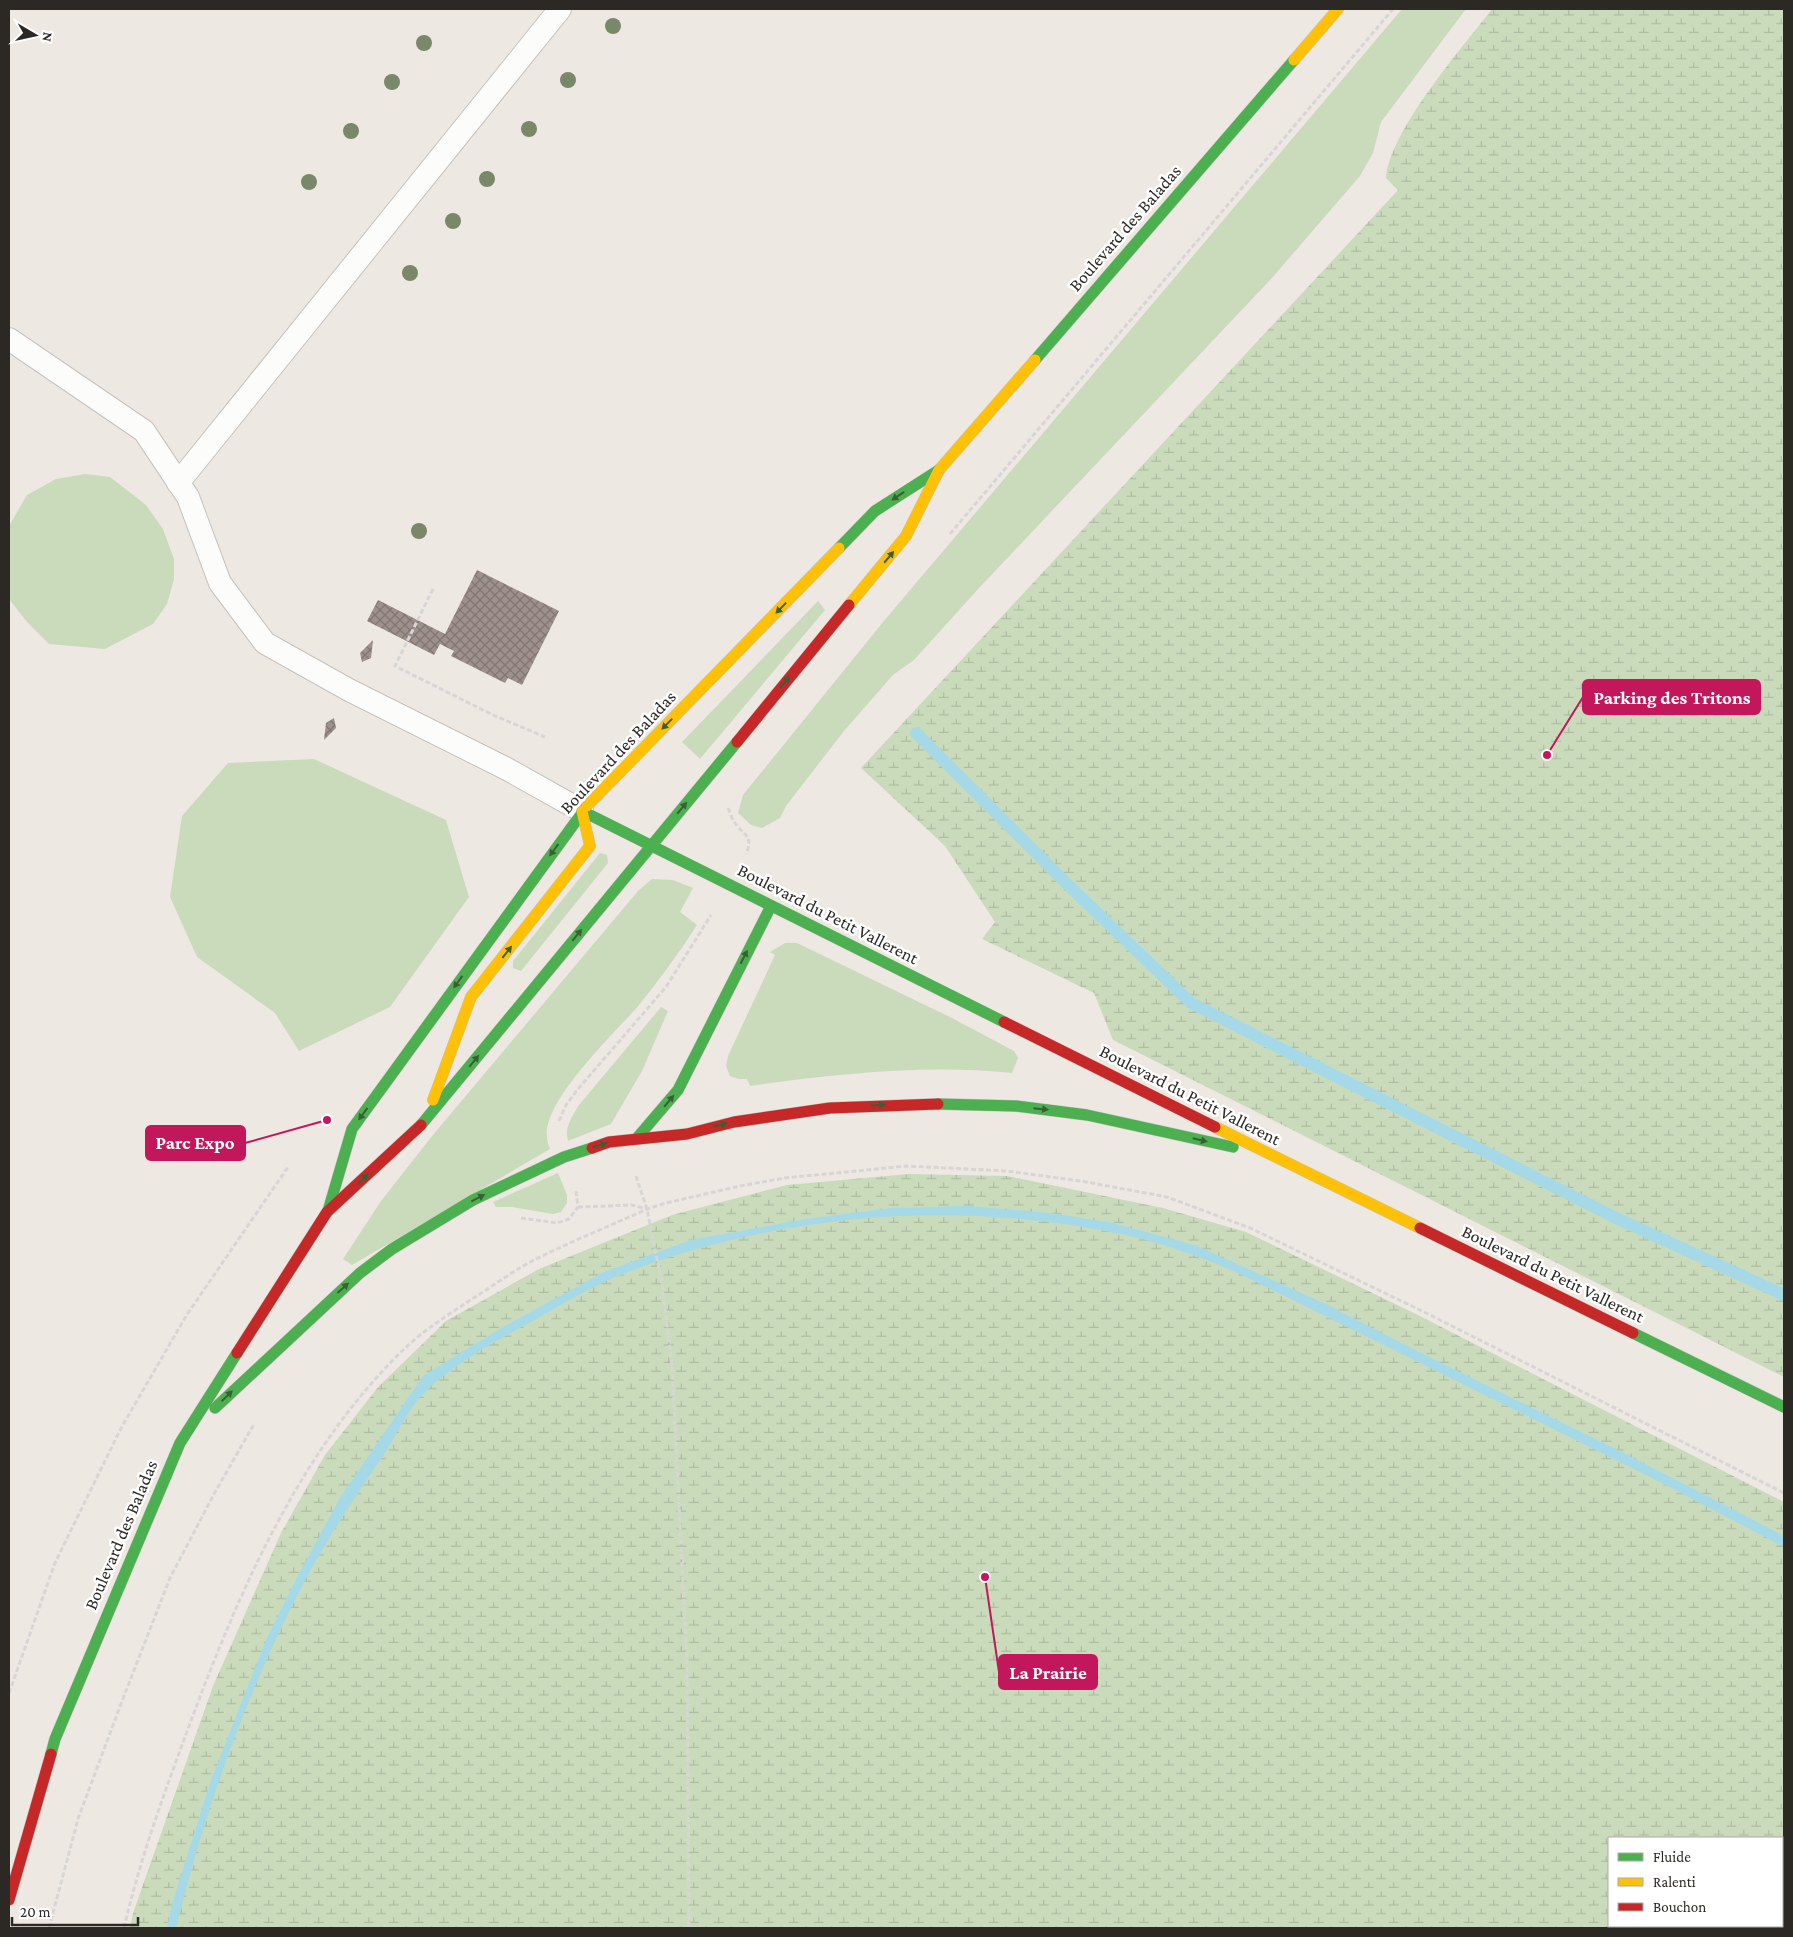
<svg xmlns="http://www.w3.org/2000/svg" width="1793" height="1937" font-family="'Crimson Pro',serif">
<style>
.green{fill:#cadbbc}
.wetland{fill:url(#wetland-marsh);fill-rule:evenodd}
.water{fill:#a5d9e7}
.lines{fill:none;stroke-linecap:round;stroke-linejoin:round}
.stream{stroke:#a5d9e7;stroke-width:12}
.building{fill:url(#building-cross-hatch)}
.lane-casing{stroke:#c6c2be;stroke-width:24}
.fast-casing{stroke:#c6c2be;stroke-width:12}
.slow-casing{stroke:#c6c2be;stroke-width:12}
.jam-casing{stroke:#c6c2be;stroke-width:12}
.path{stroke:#d8d6d5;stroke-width:3;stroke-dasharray:5 2.5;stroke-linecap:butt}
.lane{stroke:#fcfcfb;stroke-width:22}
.fast{stroke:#4caf50;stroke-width:11}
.slow{stroke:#ffc107;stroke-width:11}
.jam{stroke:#c62828;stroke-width:11}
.tree{fill:#798868}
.oneway{fill:#395f36}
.labels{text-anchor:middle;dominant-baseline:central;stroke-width:5;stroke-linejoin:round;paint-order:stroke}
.street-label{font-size:18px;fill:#2c2925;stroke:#fff}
.leader{fill:none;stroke:#c2185b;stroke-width:2}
.callout-dot{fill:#c2185b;stroke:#fff;stroke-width:2}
.callout{fill:#c2185b;stroke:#c2185b;stroke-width:2}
.callout-label{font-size:19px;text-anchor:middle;font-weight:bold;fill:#fff}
</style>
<defs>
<pattern id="wetland-marsh" width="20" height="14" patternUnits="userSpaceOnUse" patternTransform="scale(1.25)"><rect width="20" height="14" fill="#cadbbc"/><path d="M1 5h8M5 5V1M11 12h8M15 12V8" fill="none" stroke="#aebca1"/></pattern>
<pattern id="building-cross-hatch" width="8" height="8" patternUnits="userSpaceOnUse" patternTransform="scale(1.25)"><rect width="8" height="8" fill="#9e918d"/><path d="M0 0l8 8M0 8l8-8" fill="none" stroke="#817673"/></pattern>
</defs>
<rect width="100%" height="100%" fill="#eee8e3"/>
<!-- green -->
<g class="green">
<polygon points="1402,9 1466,9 1381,122 1373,153 1360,176 1272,278 980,587 914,660 893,675 844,731 786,806 780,818 762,828 751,825 738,813 743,795 883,622"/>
<polygon points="85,474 110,477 146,505 163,529 174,559 174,579 167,604 153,624 105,649 49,644 27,622 9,599 9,526 27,495 56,479"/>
<polygon points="818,601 825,610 700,759 682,742"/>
<polygon points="314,759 446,820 469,897 390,1007 299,1051 275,1013 197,957 170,897 182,816 228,763"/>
<polygon points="600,853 607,855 608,863 521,971 513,968 513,961"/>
<path d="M652 879 673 880 693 888 680 912 697 925C679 953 660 979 639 1005 615 1033 542 1101 547 1138 547 1142 549 1146 550 1149L352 1265 343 1259 381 1201 432 1136 638 891Z"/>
<path d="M785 943H797L952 1018 1014 1051 1018 1058 1012 1073C925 1064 836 1074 750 1086L747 1079H739L730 1076 726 1066 728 1056 775 955 770 952Z"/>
<path d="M661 1007 668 1011 642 1071 611 1124 568 1141C564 1127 572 1117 579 1105Z"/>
<polygon points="558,1173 567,1195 567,1203 561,1212 553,1214 512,1207 496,1207 493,1202"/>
</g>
<!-- wetland -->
<g class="wetland">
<path d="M1492 9H1784V1377L1113 1040 1094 993 982 939 995 922 945 846 861 768 1398 190 1386 178C1390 130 1462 48 1492 9Z"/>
<path d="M908 1174 1007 1176 1163 1208 1246 1232 1416 1314 1784 1502V1928H130L133 1913 213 1686 281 1533 325 1455 378 1387 446 1321 539 1269 672 1215 787 1185ZM1609 1838H1782V1926H1609Z"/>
</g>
<!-- water -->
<path class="water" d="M969 1206 1051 1213 1113 1223 1197 1246 1328 1305 1411 1348 1630 1456 1784 1536V1547L1652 1478 1236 1272C1200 1257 1163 1243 1125 1235 963 1200 791 1212 636 1269 602 1281 569 1300 538 1318 500 1339 446 1367 418 1400 404 1417 395 1438 383 1456 350 1504 318 1553 292 1606 241 1708 203 1818 176 1928H167L172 1904 210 1783 266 1640 295 1581 341 1496 423 1376 503 1327 604 1272 691 1240 806 1219 891 1208Z"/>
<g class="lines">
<!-- stream -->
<polyline class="stream" points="916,733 1064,881 1191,1003 1616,1218 1784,1295"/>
</g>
<!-- building -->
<g class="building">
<polygon points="477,570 559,611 522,685 508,678 505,683 451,656 454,651 440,644 434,655 367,621 378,600 445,634"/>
<polygon points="373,640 371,658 362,662 360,653"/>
<polygon points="334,718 336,728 324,740 326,723"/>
</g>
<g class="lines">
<defs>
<g id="lane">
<polyline points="9,339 144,431 188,497 220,583 265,643 349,690 507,769 582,811"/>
<polyline points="178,483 560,9"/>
</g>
<g id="fast">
<polyline points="1035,360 1294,60"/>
<polyline points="839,548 875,511 939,470"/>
<polyline points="582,811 1004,1022"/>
<polyline points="938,1104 1016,1106 1087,1115 1233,1147"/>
<polyline points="421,1125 737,742"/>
<polyline points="637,1138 678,1090 771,906"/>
<polyline points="328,1211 352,1129 587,806"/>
<polyline points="1633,1333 1784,1407"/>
<polyline points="215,1408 360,1273 392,1249 473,1200 564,1157 592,1148"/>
<polyline points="51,1754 55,1739 180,1443 237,1353"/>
</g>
<g id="slow">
<polyline points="1294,60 1338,9"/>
<polyline points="849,605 906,536 939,470 1035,360"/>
<polyline points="587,806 839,548"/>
<polyline points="433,1100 471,997 590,846 582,811"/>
<polyline points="1215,1127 1420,1228"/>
</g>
<g id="jam">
<polyline points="737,742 849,605"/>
<polyline points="1004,1022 1215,1127"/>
<polyline points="592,1148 609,1142 687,1134 734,1122 830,1108 938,1104"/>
<polyline points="1420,1228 1633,1333"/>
<polyline points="237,1353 327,1212 421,1125"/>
<polyline points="9,1900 51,1754"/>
</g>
</defs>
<!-- lane casing -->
<use href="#lane" class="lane-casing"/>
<!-- fast casing -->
<use href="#fast" class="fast-casing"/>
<!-- slow casing -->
<use href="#slow" class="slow-casing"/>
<!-- jam casing -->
<use href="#jam" class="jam-casing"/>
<!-- path -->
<g class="path">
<polyline points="950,534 1393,9"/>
<polyline points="433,589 395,666 493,715 545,737"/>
<path d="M728 808C730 813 732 819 735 823 744 836 754 835 746 854"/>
<polyline points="559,1121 566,1105 578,1089 666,987 711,915"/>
<polyline points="636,1176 647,1209 662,1284 672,1364 687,1665 689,1928"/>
<polyline points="578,1207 632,1205 646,1209"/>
<polyline points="521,1218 557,1223 569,1219 578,1207 576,1191"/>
<polyline points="9,1693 55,1563 120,1430 186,1316 288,1167"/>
<polyline points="49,1928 78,1819 122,1701 170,1578 214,1494 254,1424"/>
<path d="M124 1928C139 1863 162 1799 185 1737 235 1601 296 1455 401 1352 422 1331 448 1315 472 1299 493 1286 514 1270 536 1259 572 1241 610 1226 647 1209L666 1203 740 1186 785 1178 906 1166 1007 1171 1081 1181 1167 1197 1250 1228 1424 1312 1784 1493"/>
</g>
<!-- lane -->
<use href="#lane" class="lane"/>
<!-- fast -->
<use href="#fast" class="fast"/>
<!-- slow -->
<use href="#slow" class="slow"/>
<!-- jam -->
<use href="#jam" class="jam"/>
</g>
<!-- trees -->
<g class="tree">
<circle cx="613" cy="26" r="8"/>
<circle cx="424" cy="43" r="8"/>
<circle cx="568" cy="80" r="8"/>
<circle cx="392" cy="82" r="8"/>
<circle cx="529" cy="129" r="8"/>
<circle cx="351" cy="131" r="8"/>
<circle cx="487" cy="179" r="8"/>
<circle cx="309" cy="182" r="8"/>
<circle cx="453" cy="221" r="8"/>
<circle cx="410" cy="273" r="8"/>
<circle cx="419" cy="531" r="8"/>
</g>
<!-- one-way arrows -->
<defs><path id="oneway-solid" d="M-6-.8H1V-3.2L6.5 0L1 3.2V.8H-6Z" transform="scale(1.25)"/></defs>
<g class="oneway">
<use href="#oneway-solid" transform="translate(898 496) rotate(147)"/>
<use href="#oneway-solid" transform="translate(889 557) rotate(-50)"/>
<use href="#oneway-solid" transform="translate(781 608) rotate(134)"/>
<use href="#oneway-solid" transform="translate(785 682) rotate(-50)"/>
<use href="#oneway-solid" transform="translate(667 724) rotate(134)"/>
<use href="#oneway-solid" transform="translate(682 808) rotate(-50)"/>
<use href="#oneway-solid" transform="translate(554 850) rotate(126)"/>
<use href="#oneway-solid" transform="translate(577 935) rotate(-51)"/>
<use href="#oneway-solid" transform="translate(507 952) rotate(-52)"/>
<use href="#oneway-solid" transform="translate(744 957) rotate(-63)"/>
<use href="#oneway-solid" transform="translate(458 982) rotate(126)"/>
<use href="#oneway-solid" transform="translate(474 1061) rotate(-51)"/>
<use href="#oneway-solid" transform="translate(669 1101) rotate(-50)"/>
<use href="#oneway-solid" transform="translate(878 1105) rotate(-3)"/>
<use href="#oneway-solid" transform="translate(1041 1109) rotate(6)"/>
<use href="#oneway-solid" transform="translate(363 1114) rotate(126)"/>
<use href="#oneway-solid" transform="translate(720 1125) rotate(-14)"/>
<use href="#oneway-solid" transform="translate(1200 1140) rotate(13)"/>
<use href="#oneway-solid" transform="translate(600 1145) rotate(-18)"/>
<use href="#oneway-solid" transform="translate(363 1179) rotate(-43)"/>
<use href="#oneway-solid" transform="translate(478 1198) rotate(-27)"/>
<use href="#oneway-solid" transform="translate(343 1288) rotate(-42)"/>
<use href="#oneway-solid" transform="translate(227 1396) rotate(-44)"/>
</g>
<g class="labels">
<!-- street labels -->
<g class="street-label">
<text transform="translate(1125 228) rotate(-49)">Boulevard des Baladas</text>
<text transform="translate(618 752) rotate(-47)">Boulevard des Baladas</text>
<text transform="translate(828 914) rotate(27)">Boulevard du Petit Vallerent</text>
<text transform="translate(1190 1095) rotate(27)">Boulevard du Petit Vallerent</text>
<text transform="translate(1553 1274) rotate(26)">Boulevard du Petit Vallerent</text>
<text transform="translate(121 1535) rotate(-67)">Boulevard des Baladas</text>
</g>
</g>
<!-- callouts -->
<path class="leader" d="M1547 755L1583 697M327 1120L245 1143M985 1577L999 1672"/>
<g class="callout-dot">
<circle cx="1547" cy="755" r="5"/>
<circle cx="327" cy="1120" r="5"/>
<circle cx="985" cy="1577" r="5"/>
</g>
<g class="callout">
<rect x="1583" y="680" width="177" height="34" rx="5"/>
<rect x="146" y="1126" width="99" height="34" rx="5"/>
<rect x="999" y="1655" width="98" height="34" rx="5"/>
</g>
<g class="callout-label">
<text x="1672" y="704">Parking des Tritons</text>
<text x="195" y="1149">Parc Expo</text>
<text x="1048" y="1679">La Prairie</text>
</g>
<!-- border -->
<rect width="1793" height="1937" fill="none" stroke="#2c2925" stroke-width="20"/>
<!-- legend -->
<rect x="1608" y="1837" width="175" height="90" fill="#ffffff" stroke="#aba9a8"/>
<rect x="1618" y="1853" width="25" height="8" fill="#4caf50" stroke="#aba9a8"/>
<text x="1653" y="1862" font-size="15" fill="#2c2925">Fluide</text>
<rect x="1618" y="1878" width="25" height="8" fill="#ffc107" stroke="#aba9a8"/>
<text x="1653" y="1887" font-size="15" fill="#2c2925">Ralenti</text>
<rect x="1618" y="1903" width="25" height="8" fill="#c62828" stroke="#aba9a8"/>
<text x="1653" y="1912" font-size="15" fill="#2c2925">Bouchon</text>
<!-- north arrow -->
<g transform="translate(35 35) rotate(99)" stroke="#ffffff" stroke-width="4" paint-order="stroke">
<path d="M0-4L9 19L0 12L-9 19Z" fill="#2c2925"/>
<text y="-8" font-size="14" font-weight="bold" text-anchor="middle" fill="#2c2925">N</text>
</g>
<!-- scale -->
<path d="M12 1917v8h126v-8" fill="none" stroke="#2c2925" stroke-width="2.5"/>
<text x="20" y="1917" font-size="15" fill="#2c2925" stroke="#ffffff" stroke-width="4" paint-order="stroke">20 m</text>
</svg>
